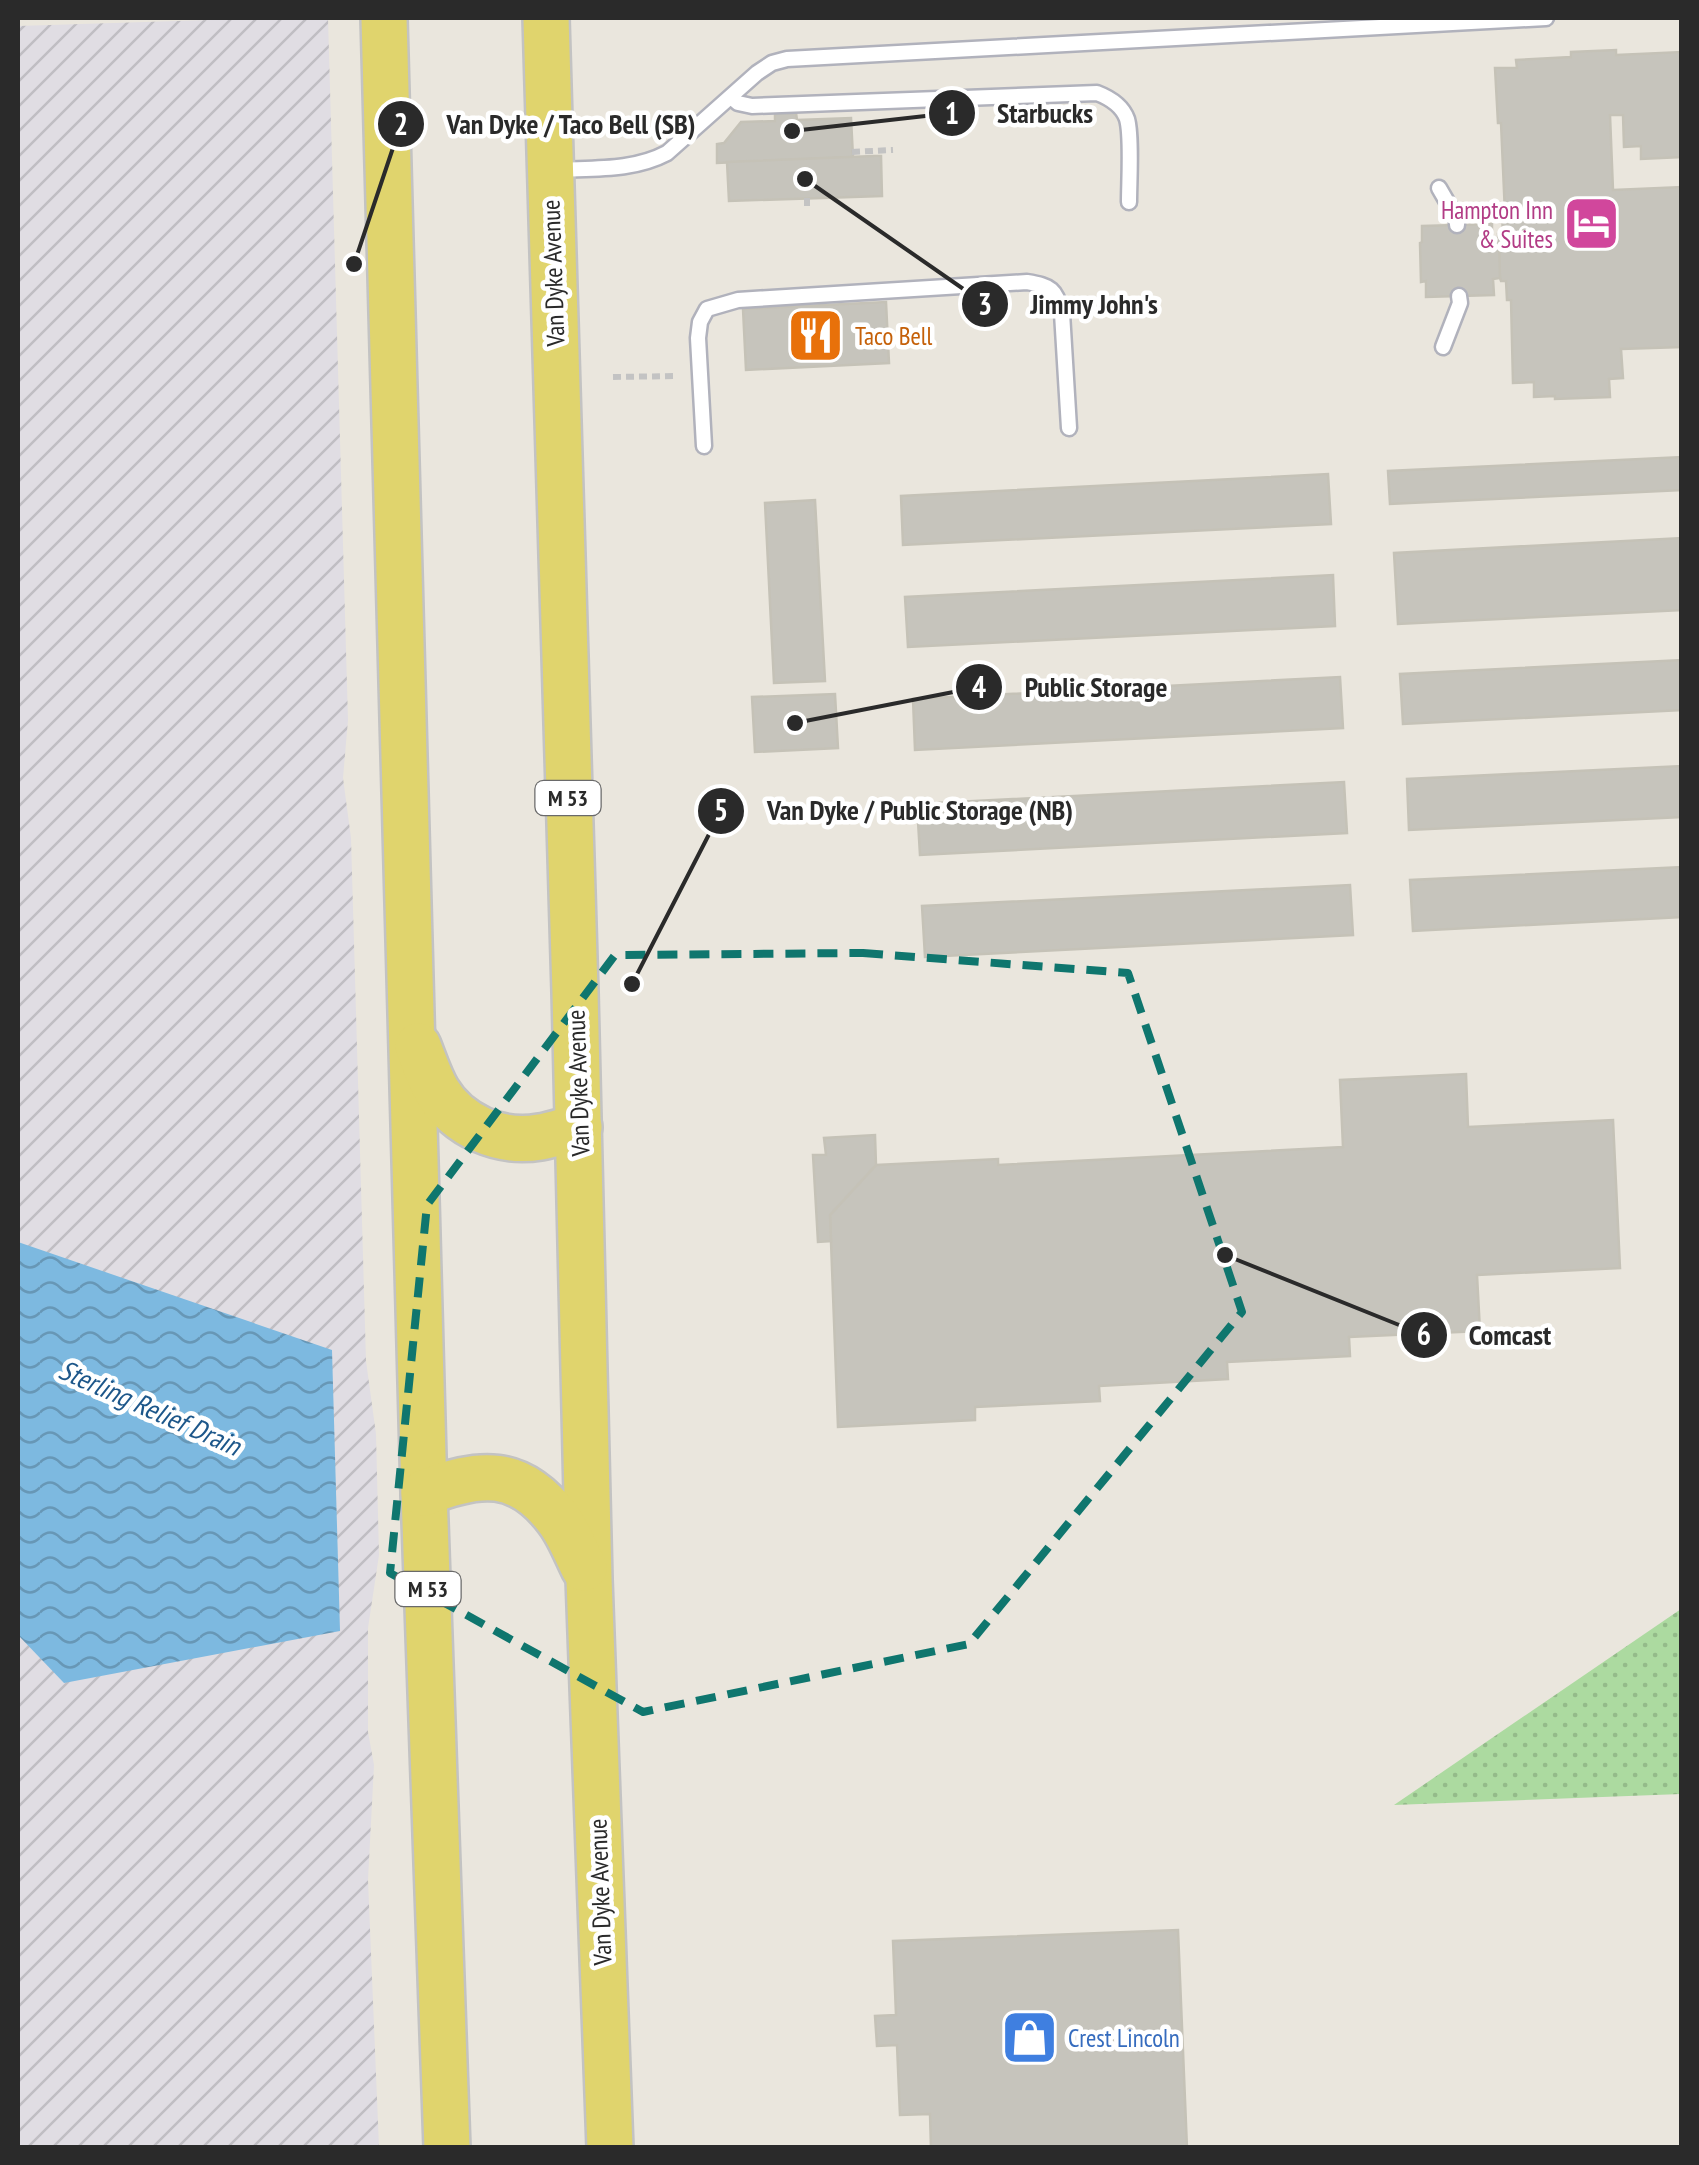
<svg xmlns="http://www.w3.org/2000/svg" width="1699" height="2165" font-family="'PT Sans Narrow',sans-serif">
<style>
.industrial{fill:url(#industrial-furrows)}
.grass{fill:url(#grass-dots)}
.water{fill:url(#water-waves)}
.building{fill:#c6c4bc;stroke:#c5c2b7;stroke-width:2.5}
.lines{fill:none;stroke-linecap:round;stroke-linejoin:round}
.service-casing{stroke:#b1b2bc;stroke-width:19}
.primary-casing{stroke:#c3c3c3;stroke-width:50}
.path{stroke:#c3c3c3;stroke-width:6;stroke-dasharray:8 5;stroke-linecap:butt}
.service{stroke:#fff;stroke-width:14}
.primary{stroke:#e0d46d;stroke-width:45}
.marked{fill:none;stroke:#0f766e;stroke-width:8;stroke-dasharray:20 12;stroke-linejoin:round}
.labels{text-anchor:middle;dominant-baseline:central;stroke-width:9;stroke-linejoin:round;paint-order:stroke}
.shield{fill:#fff;stroke:#6a6a6a;stroke-width:2.5}
.shield-label{font-size:22px;font-weight:bold;fill:#2a2a2a}
.hotel-label{font-size:25px;fill:#b23c85;stroke:#fff;text-anchor:end}
.street-label{font-size:25px;fill:#2a2a2a;stroke:#fff}
.food-label{font-size:25px;fill:#c56008;stroke:#fff;text-anchor:start}
.shop-label{font-size:25px;fill:#366cbe;stroke:#fff;text-anchor:start}
.water-label{font-size:28px;font-style:italic;fill:#1d578a;stroke:#fff}
.leader{fill:none;stroke:#2a2a2a;stroke-width:4}
.callout-dot{fill:#2a2a2a;stroke:#fff;stroke-width:4}
.mark-label{font-size:30px;text-anchor:middle;font-weight:bold;fill:#fff}
.callout-label{font-size:28px;text-anchor:middle;font-weight:bold;fill:#2a2a2a;stroke:#fff;stroke-width:9;stroke-linejoin:round;paint-order:stroke}
</style>
<defs>
<pattern id="industrial-furrows" width="10" height="10" patternUnits="userSpaceOnUse" patternTransform="scale(2.5)"><rect width="10" height="10" fill="#e0dde3"/><path d="M-1 1l2-2M0 10L10 0M9 11l2-2" fill="none" stroke="#c0bec3"/></pattern>
<pattern id="grass-dots" width="8" height="8" patternUnits="userSpaceOnUse" patternTransform="scale(2.5)"><rect width="8" height="8" fill="#acdaa0"/><path d="M2 2h.1M6 6h.1" fill="none" stroke="#94bb8a" stroke-width="1.8" stroke-linecap="round"/></pattern>
<pattern id="water-waves" width="16" height="10" patternUnits="userSpaceOnUse" patternTransform="scale(2.5)"><rect width="16" height="10" fill="#7db9e0"/><path d="M0 5q4-4 8 0t8 0" fill="none" stroke="#6797b6"/></pattern>
</defs>
<rect width="100%" height="100%" fill="#eae6dd"/>
<!-- industrial -->
<polygon class="industrial" points="269,18 328,18 348,720 343,778 351,838 366,1361 376,1434 379,1555 368,1628 368,1732 374,1765 368,1880 379,2147 18,2147 18,26"/>
<!-- grass -->
<polygon class="grass" points="1681,1609 1681,1794 1394,1805"/>
<!-- water -->
<polygon class="water" points="18,1242 332,1350 340,1631 64,1683 18,1635"/>
<!-- building -->
<g class="building">
<polygon points="1616,50 1616,55 1682,52 1682,157 1641,159 1641,146 1624,147 1623,115 1610,115 1613,190 1682,187 1682,347 1621,349 1623,378 1609,379 1610,397 1555,399 1555,396 1534,397 1534,382 1513,383 1511,300 1507,300 1506,281 1501,281 1500,278 1498,234 1503,234 1502,214 1505,214 1501,123 1498,123 1495,68 1517,68 1516,60 1571,57 1571,52"/>
<polygon points="796,113 797,120 851,118 853,157 717,163 717,144 724,143 741,122 775,121 775,114"/>
<polygon points="874,156 881,156 882,196 729,201 727,162"/>
<polygon points="1492,224 1492,239 1499,239 1500,278 1493,279 1494,295 1426,297 1426,281 1421,282 1420,243 1422,242 1422,226"/>
<polygon points="886,302 889,363 746,370 743,309"/>
<polygon points="1682,457 1682,490 1390,504 1388,471"/>
<polygon points="1328,474 1331,524 903,545 901,496"/>
<polygon points="815,500 825,681 774,683 765,503"/>
<polygon points="1682,538 1682,610 1398,624 1394,553"/>
<polygon points="1333,575 1335,626 908,647 905,597"/>
<polygon points="1682,660 1682,710 1403,724 1400,674"/>
<polygon points="1340,677 1343,728 915,750 913,699"/>
<polygon points="835,694 838,748 755,752 752,697"/>
<polygon points="1682,766 1682,817 1409,830 1407,779"/>
<polygon points="1344,782 1347,833 920,855 917,804"/>
<polygon points="1682,867 1682,917 1413,931 1410,880"/>
<polygon points="1350,885 1353,935 925,957 922,906"/>
<polygon points="1466,1074 1468,1127 1613,1120 1620,1268 1477,1275 1480,1331 1349,1337 1350,1356 1227,1362 1228,1379 1099,1386 1100,1401 975,1407 975,1420 838,1427 830,1215 876,1165 998,1159 998,1165 1343,1147 1340,1080"/>
<polygon points="875,1135 876,1165 830,1215 831,1241 818,1242 813,1155 826,1155 824,1138"/>
<polygon points="1178,1930 1187,2148 931,2148 930,2114 900,2115 897,2045 877,2046 875,2016 896,2015 893,1941"/>
</g>
<g class="lines">
<defs>
<g id="service">
<path d="M731 97 738 103 752 106 1097 93C1110 98 1122 105 1127 119 1132 136 1129 182 1129 202"/>
<path d="M556 170C594 168 633 171 667 153L757 73 772 63 787 59 1546 18"/>
<polyline points="1439,188 1457,219 1457,225"/>
<polyline points="1443,347 1460,303 1459,296"/>
<path d="M704 446 698 338 700 322 707 309 738 300 1027 282C1051 286 1056 289 1062 313L1069 428"/>
</g>
<g id="primary">
<polyline points="384,18 424,1493 447,2148"/>
<polyline points="546,18 575,992 589,1579 610,2148"/>
<path d="M418 1046C424 1061 429 1077 437 1091 458 1126 500 1144 540 1137 553 1135 566 1130 579 1127"/>
<path d="M424 1493C479 1471 519 1467 558 1519 569 1533 576 1552 584 1568"/>
</g>
</defs>
<!-- service casing -->
<use href="#service" class="service-casing"/>
<!-- primary casing -->
<use href="#primary" class="primary-casing"/>
<!-- path -->
<g class="path">
<polyline points="852,152 893,150"/>
<polyline points="807,198 807,206"/>
<polyline points="613,377 677,376"/>
</g>
<!-- service -->
<use href="#service" class="service"/>
<!-- primary -->
<use href="#primary" class="primary"/>
</g>
<!-- marked area -->
<path class="marked" d="M863 953 1128 973 1242 1312 969 1644 643 1712 390 1573 427 1205 615 955Z"/>
<!-- icons -->
<defs>
<symbol id="hotel-square" viewBox="-11 -11 22 22"><rect x="-9" y="-9" width="18" height="18" rx="4" fill="#d1479c" stroke="#fff"/><path d="M-6-4.5h1.5V1H6V5H4.5V3h-9V5H-6ZM-4 0a1.8 1.8 0 1 1 3.6 0ZM.5 0V-2.5h3Q6-2.5 6 0Z" fill="#fff"/></symbol>
<symbol id="restaurant-square" viewBox="-11 -11 22 22"><rect x="-9" y="-9" width="18" height="18" rx="4" fill="#e8710a" stroke="#fff"/><path d="M-5-6h1v4h1v-4h1v4h1v-4h1v5L-1.5 .5V6h-2V.5L-5-1ZM5-6V6H3V1.5H1.5Q1.5-4 5-6Z" fill="#fff"/></symbol>
<symbol id="shop-square" viewBox="-11 -11 22 22"><rect x="-9" y="-9" width="18" height="18" rx="4" fill="#3f7fe0" stroke="#fff"/><path d="M-5-2.5h2.3a2.7 3.5 0 0 1 5.4 0H5L5.5 6h-11ZM-1.5-2.5h3a1.5 2.3 0 0 0-3 0Z" fill="#fff"/></symbol>
</defs>
<g fill-rule="evenodd">
<use href="#hotel-square" x="1560" y="192" width="63" height="63"/>
<use href="#restaurant-square" x="784" y="304" width="63" height="63"/>
<use href="#shop-square" x="998" y="2006" width="63" height="63"/>
</g>
<g class="labels">
<!-- shield labels -->
<g class="shield">
<rect x="535.5" y="781" width="65" height="34" rx="8"/>
<rect x="395.5" y="1572" width="65" height="34" rx="8"/>
</g>
<g class="shield-label">
<text x="568" y="798">M 53</text>
<text x="428" y="1589">M 53</text>
</g>
<!-- hotel labels -->
<g class="hotel-label">
<text x="1553" y="210">Hampton Inn<tspan x="1553" dy="29">&amp; Suites</tspan></text>
</g>
<!-- street labels -->
<g class="street-label">
<text transform="translate(553 273) rotate(-92)">Van Dyke Avenue</text>
<text transform="translate(578 1083) rotate(-92)">Van Dyke Avenue</text>
<text transform="translate(600 1892) rotate(-92)">Van Dyke Avenue</text>
</g>
<!-- food labels -->
<g class="food-label">
<text x="855" y="336">Taco Bell</text>
</g>
<!-- shop labels -->
<g class="shop-label">
<text x="1068" y="2038">Crest Lincoln</text>
</g>
<!-- water labels -->
<g class="water-label">
<text transform="translate(150 1407) rotate(24)">Sterling Relief Drain</text>
</g>
</g>
<!-- callouts -->
<path class="leader" d="M792 131L952 113M354 264L401 124M805 179L985 304M795 723L979 687M632 984L721 811M1225 1255L1424 1335"/>
<g class="callout-dot">
<circle cx="792" cy="131" r="10"/>
<circle cx="354" cy="264" r="10"/>
<circle cx="805" cy="179" r="10"/>
<circle cx="795" cy="723" r="10"/>
<circle cx="632" cy="984" r="10"/>
<circle cx="1225" cy="1255" r="10"/>
<circle cx="952" cy="113" r="25"/>
<circle cx="401" cy="124" r="25"/>
<circle cx="985" cy="304" r="25"/>
<circle cx="979" cy="687" r="25"/>
<circle cx="721" cy="811" r="25"/>
<circle cx="1424" cy="1335" r="25"/>
</g>
<g class="mark-label">
<text x="952" y="124">1</text>
<text x="401" y="135">2</text>
<text x="985" y="315">3</text>
<text x="979" y="698">4</text>
<text x="721" y="821">5</text>
<text x="1424" y="1345">6</text>
</g>
<g class="callout-label">
<text x="1045" y="123">Starbucks</text>
<text x="571" y="134">Van Dyke / Taco Bell (SB)</text>
<text x="1094" y="314">Jimmy John's</text>
<text x="1096" y="697">Public Storage</text>
<text x="920" y="820">Van Dyke / Public Storage (NB)</text>
<text x="1510" y="1345">Comcast</text>
</g>
<!-- border -->
<rect width="1699" height="2165" fill="none" stroke="#2a2a2a" stroke-width="40"/>
</svg>
